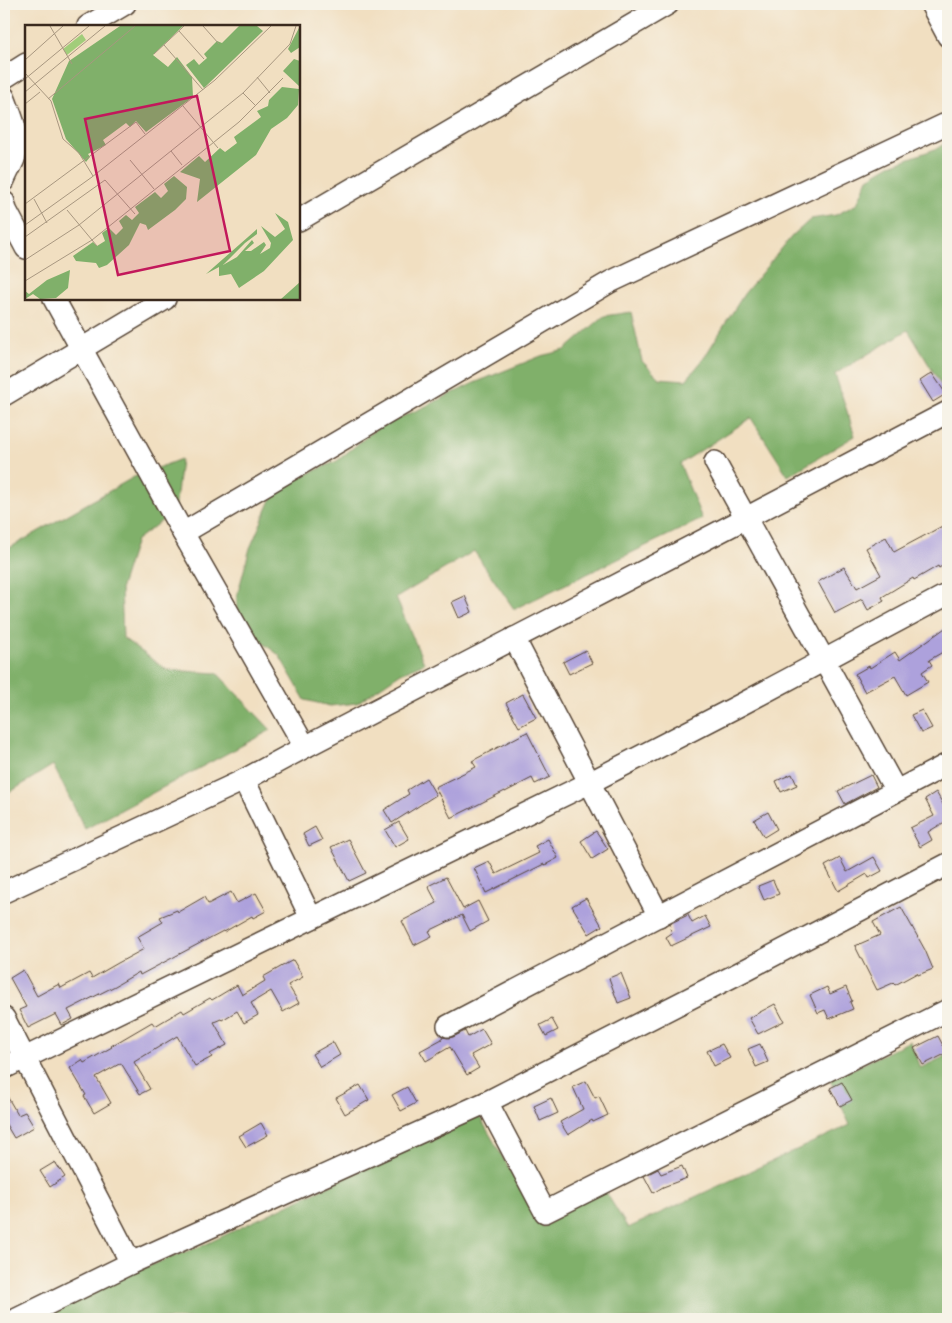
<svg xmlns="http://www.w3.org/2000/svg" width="952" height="1323" font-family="'Patrick Hand',sans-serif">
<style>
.forest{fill:#80b06a;stroke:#5e6d44}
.building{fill:#ada1dc}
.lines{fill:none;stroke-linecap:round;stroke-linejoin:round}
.minor-casing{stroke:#564536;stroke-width:24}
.minor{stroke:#fff;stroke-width:21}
.inset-road{fill:none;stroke:#a89780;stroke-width:1}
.view{fill:#c2185b;fill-opacity:0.15;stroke:#c2185b;stroke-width:2.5}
.inset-edge{fill:none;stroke:#3b2a1e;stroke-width:2.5}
</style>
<rect width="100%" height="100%" fill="#f7f3e8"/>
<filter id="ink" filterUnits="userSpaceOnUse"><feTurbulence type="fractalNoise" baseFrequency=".02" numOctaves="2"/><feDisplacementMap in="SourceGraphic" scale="10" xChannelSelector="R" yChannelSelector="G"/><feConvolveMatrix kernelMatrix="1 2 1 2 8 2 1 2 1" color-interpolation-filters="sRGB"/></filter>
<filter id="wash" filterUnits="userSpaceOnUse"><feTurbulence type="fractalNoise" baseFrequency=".0096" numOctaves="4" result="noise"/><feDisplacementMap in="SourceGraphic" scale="20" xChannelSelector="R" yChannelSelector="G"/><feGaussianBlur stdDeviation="1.12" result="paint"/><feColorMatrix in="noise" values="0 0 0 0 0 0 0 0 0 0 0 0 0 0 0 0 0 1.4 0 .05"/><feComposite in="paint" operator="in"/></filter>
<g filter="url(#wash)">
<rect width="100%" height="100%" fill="#f1dfc1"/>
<!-- forest -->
<g class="forest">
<polygon points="948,141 948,392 946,393 908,330 835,374 855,436 788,476 751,418 680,464 702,519 514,609 474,551 396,598 424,663 401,673 357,703 330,706 305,700 279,655 236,623 237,596 250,548 271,500 289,482 337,461 377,428 424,407 474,383 541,356 565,350 604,316 631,312 642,361 659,378 686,380 702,361 744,294 792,236 811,219 836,215 857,204 868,178 890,165 938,148"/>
<polygon points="181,459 175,511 136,540 121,587 123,638 167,670 217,673 271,730 85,829 53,765 4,796 4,551 134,477"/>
<polygon points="910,1041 920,1068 948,1055 948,1319 32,1319 146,1267 204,1245 478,1114 543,1227 602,1186 628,1228 850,1125 830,1080"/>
</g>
<g id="blocks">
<!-- building -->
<g class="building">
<polygon points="932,373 946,394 933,402 920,381"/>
<polygon points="948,523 948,562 939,568 938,566 914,580 913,578 882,597 884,601 868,610 862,599 835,613 818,582 844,567 857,588 881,575 866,548 886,537 894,552"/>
<polygon points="465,596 472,612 459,618 452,602"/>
<polygon points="948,626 948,649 929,660 932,665 922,672 928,682 906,695 895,676 865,692 855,674 869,666 870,668 895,652 900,660"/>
<polygon points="586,650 592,663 569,674 563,662"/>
<polygon points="523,694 536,718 519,727 506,703"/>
<polygon points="922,710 932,728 921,733 911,715"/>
<polygon points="527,732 550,777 535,784 532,778 505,792 505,791 451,818 435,787 476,767 472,761"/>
<polygon points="792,774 797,785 781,792 776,781"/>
<polygon points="871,775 877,787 845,804 838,791"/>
<polygon points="426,778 436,795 392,823 384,810 409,794 407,790"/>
<polygon points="936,792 948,813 948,820 928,832 932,840 920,847 910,828 934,816 925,799"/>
<polygon points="768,812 777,829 764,837 754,820"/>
<polygon points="399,822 409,839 395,847 385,830"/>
<polygon points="315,827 322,840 309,846 303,834"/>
<polygon points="596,831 608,849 592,859 581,841"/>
<polygon points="348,839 366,873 349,881 331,847"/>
<polygon points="548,839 558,858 545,865 544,864 486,893 474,868 489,861 496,874 539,853 535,846"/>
<polygon points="874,857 882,871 869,878 867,874 838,891 825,866 840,858 847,872"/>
<polygon points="446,877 463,909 478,901 488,921 470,931 462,915 429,931 432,936 414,945 402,921 437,903 428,886"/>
<polygon points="773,880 779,894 764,900 758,886"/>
<polygon points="231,892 237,903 256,893 266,911 253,918 252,916 224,932 223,931 140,975 139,972 115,986 68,1010 73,1019 62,1025 56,1014 28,1028 19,1010 26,1007 10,978 23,970 37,996 59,984 61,988 89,973 92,978 118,963 144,949 137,937 163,922 160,917 177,910 178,912 204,897 208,904"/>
<polygon points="586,898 602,926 589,934 572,906"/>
<polygon points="901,907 925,950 933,969 918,975 917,973 895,985 893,983 877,990 855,946 880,935 873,922"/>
<polygon points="688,915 692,923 705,916 711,927 671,946 666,937 672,933 670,928 671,927 669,924"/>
<polygon points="293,960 303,977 288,985 299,1003 283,1012 271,991 251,1003 258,1015 244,1023 237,1011 222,1020 221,1019 214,1022 227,1045 210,1054 212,1057 195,1066 177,1036 134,1062 150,1089 140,1094 121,1063 96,1077 111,1103 94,1113 84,1096 86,1095 70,1068 82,1060 84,1063 112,1047 111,1046 152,1022 155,1026 182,1010 184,1013 210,998 212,1000 237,985 242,995 265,981 263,977"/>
<polygon points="621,973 631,998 618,1003 609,978"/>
<polygon points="827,987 830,994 846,987 852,1001 850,1002 853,1009 829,1019 825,1010 818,1013 810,995"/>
<polygon points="775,1004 784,1021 758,1034 749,1018"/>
<polygon points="552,1019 558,1030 546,1036 540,1025"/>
<polygon points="482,1029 491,1044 471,1055 479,1068 467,1075 450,1047 426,1061 420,1051 442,1039 442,1037 448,1038 453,1037 465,1031 468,1037"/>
<polygon points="938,1036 947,1053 923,1065 914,1048"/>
<polygon points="333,1042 340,1055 320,1067 312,1054"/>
<polygon points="722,1044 730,1058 714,1066 707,1051"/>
<polygon points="760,1044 768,1062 756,1067 748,1049"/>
<polygon points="586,1081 595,1098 599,1096 608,1115 593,1122 592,1120 568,1135 560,1122 583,1109 573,1087"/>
<polygon points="842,1082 852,1100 840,1106 830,1088"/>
<polygon points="360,1085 369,1100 345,1114 336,1098"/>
<polygon points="407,1087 416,1103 401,1111 392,1095"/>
<polygon points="4,1091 18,1115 25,1112 34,1127 14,1138 4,1121"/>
<polygon points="551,1098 558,1113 540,1121 534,1106"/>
<polygon points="261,1123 268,1135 246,1147 239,1136"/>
<polygon points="55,1162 65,1177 50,1187 40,1171"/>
<polygon points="682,1166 687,1178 663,1187 653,1193 644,1176 658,1169 661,1174"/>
</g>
</g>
</g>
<g filter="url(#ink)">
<use href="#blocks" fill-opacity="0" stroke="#564536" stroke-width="1"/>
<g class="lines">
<defs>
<g id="minor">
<polyline points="931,4 948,36"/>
<polyline points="88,26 125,4"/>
<polyline points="4,78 26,64"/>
<path d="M4 97C11 116 23 138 14 159 11 166 7 173 4 180"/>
<polyline points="4,202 6,210 26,248"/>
<polyline points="299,220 668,4"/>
<polyline points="54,299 183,533 305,747"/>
<polyline points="4,395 165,299"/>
<polyline points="715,462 896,791"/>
<polyline points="183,533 610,282 948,123"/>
<polyline points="514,638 659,916"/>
<polyline points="244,780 311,918"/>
<polyline points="4,892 244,780 305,747 746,518 948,412"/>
<polyline points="4,1018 131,1263"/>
<polyline points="448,1026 948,764"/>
<polyline points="4,1068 589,783 742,704 948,594"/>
<polyline points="487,1102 545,1212 948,1010"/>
<polyline points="17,1319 131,1263 487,1102 749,968 948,864"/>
</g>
</defs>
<!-- minor casing -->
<use href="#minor" class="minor-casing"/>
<!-- minor -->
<use href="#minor" class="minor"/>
</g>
</g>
<!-- overview -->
<g transform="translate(25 25)">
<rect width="275" height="275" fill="#f1dfc1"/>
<path d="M57 9 61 15 42 30 38 24Z" fill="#a1cd7a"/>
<path d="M95 1H158L128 30 143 42 152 32 167 52 168 72 121 107 111 96 105 102 101 98 78 115 81 120 63 129 65 132 61 137 41 114 27 74 44 36ZM214 1H232L238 6 179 63 161 40 169 34 174 40 182 33 179 29 192 16 197 18ZM275 1V22L266 28 263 24ZM269 34 275 36V62L258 46ZM257 62 274 64 273 80 262 93 246 104 231 130 172 177 175 154 155 147 174 131 180 137 195 123 200 127 212 118 209 112 236 92 232 86 243 81 244 75ZM149 151 162 162 161 174 150 185 123 205 121 200 115 198 104 220 82 240 74 243 71 238 51 236 48 231 68 217 72 221 80 216 77 208 84 203 91 210 98 203 94 196 101 190 107 195 114 188 110 182 130 167 136 173 143 166 139 159ZM250 188 263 197 268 215 239 246 214 263 206 249 194 251V242L181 249 232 204V209L220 218 198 240 212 232 227 215 229 218 220 226H226L239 217 241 220 235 229 245 223 246 218 236 201 250 212 260 204ZM45 245 43 263 31 273 15 274 8 269 0 274V266L4 269 22 255ZM275 257V274H256Z" fill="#80b06a"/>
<path class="inset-road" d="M25 1 47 39M178 1 194 19M154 6 179 34M139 20 178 65M129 29 159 1M0 35 38 1M0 48 26 76 38 114 54 128 68 151M232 52 245 68M0 54 64 1M0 67 80 1M218 68 231 81M23 74 110 1M0 79 15 67M158 81 193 123M146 126 157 140M105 135 129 164M9 174 22 198M0 179 111 97 120 109M42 185 72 221M0 200 67 152 190 55 246 1M0 212 80 155 110 189M0 235 54 200 218 68 265 19 271 1M0 256 67 215 214 97 258 53"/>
<path class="view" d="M172 71 205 226 93 250 60 94Z"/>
<rect width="275" height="275" class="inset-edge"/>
</g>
<!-- margin -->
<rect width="952" height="1323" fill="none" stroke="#f7f3e8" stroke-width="20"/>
</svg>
